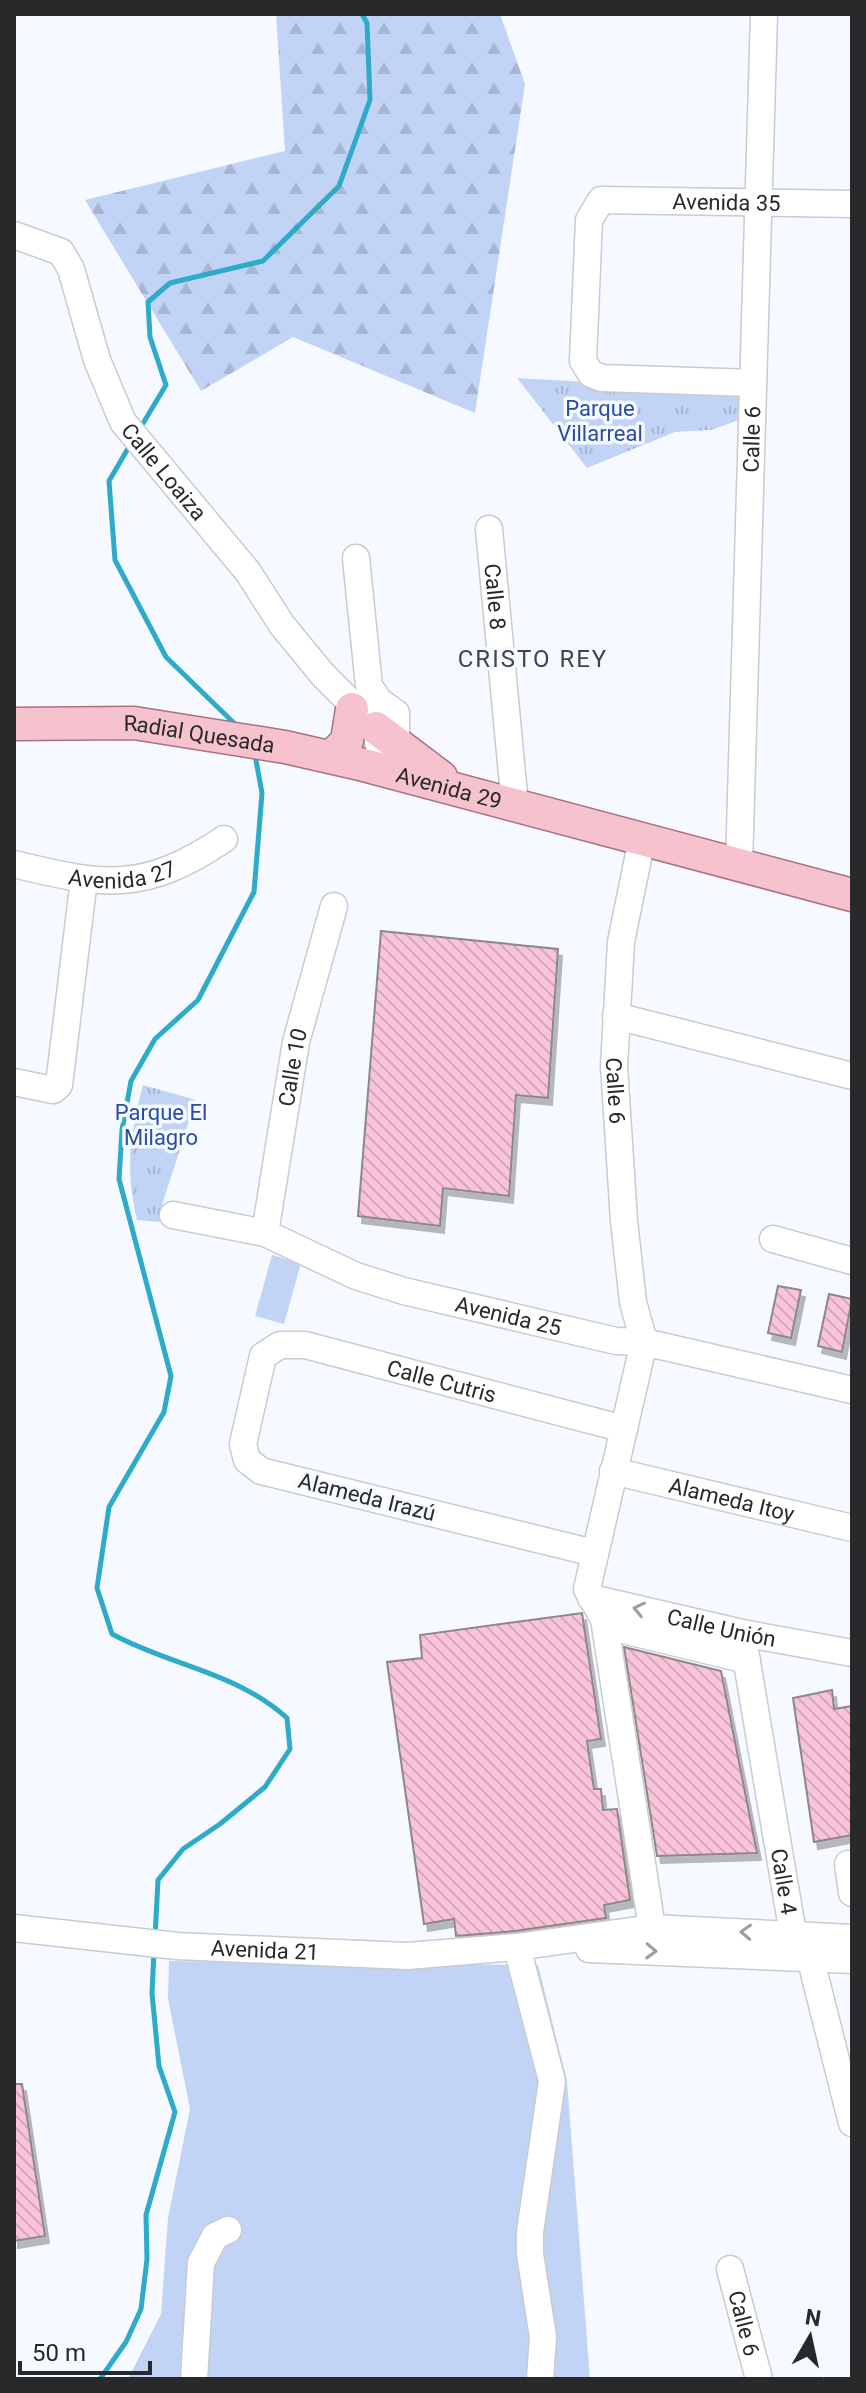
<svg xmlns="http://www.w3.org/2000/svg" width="866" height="2393" font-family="Roboto,sans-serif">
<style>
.grass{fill:#c2d4f6}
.forest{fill:url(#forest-firs)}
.park{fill:url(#park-tufts)}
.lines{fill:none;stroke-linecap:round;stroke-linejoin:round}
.stream{stroke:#2eabc8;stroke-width:5}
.building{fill:url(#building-back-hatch);stroke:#8d8789;stroke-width:2;filter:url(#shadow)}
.minor-casing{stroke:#c8cbd0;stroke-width:29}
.major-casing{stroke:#a9727e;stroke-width:35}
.minor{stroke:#fff;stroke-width:26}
.major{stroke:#f5c2cd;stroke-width:32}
.oneway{stroke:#9e9fa0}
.labels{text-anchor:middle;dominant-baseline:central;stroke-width:7;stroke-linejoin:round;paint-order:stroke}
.street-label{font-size:22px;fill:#28292b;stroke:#f6f9ff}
.park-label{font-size:22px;fill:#294da0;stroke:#f6f9ff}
.neighbourhood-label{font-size:24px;letter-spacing:2px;fill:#424449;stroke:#f6f9ff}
</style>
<defs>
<pattern id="forest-firs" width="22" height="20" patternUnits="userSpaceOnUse" patternTransform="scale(2)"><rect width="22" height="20" fill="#c2d4f6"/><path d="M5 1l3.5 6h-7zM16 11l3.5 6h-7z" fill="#a7b6d3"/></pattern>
<pattern id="park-tufts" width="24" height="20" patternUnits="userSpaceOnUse" patternTransform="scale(2)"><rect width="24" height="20" fill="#c2d4f6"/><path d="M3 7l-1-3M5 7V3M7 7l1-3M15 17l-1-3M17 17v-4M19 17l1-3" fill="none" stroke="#a7b6d3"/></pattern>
<pattern id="building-back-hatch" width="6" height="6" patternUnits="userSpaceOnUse" patternTransform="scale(2)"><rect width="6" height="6" fill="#f9c3d9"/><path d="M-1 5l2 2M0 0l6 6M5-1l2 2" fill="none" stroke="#d5a8ba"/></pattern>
<filter id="shadow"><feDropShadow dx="4" dy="7" stdDeviation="0" flood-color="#0004"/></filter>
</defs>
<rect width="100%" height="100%" fill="#f6f9ff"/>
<!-- grass -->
<g class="grass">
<polygon points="272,1255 301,1263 284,1324 255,1316"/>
<polygon points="169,1961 538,1965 567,2081 590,2379 128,2379 161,2314 168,2218 190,2109 168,1999"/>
</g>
<!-- forest -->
<polygon class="forest" points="276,14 500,14 525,84 475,413 293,337 201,391 85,200 285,151"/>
<!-- park -->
<g class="park">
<polygon points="517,378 744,391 742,419 711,430 675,432 587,468"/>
<path d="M143 1085 196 1100 161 1208 160 1222 137 1220C125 1167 130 1137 143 1085Z"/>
</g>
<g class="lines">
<!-- stream -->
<g class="stream">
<polyline points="139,430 166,385 150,337 148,302 170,283 263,261 339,186 370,100 367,23 362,14"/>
<polyline points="130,445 109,481 115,560 166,657 237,726"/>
<path d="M155 1937 158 1880 183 1849 220 1824 265 1787 290 1749 287 1718C236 1672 171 1666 112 1634L97 1588 109 1507 164 1412 171 1376 119 1179 122 1130 131 1081 155 1039 198 1000 254 892 262 793 255 755"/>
<polyline points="100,2379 126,2342 141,2309 147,2259 146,2215 175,2112 159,2066 152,1993 154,1951"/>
</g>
</g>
<!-- building -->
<g class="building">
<polygon points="381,931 558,949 548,1098 516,1095 509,1196 443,1188 440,1226 358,1216"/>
<polygon points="778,1286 801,1290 791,1338 768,1333"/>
<polygon points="829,1294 852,1299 842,1352 818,1346"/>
<polygon points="582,1613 601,1739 587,1741 594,1789 601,1789 603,1810 617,1809 630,1900 604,1905 606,1918 515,1931 456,1936 454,1919 424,1924 387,1662 422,1658 420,1635"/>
<polygon points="624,1647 721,1671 757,1853 657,1856"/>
<polygon points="832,1690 834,1709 852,1706 852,1835 814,1842 793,1698"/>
<polygon points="14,2084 22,2084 45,2236 14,2241"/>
</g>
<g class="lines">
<defs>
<g id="minor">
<path id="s1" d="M14 235 61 252 71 269 97 360 123 422 248 572 282 625 323 675 376 728 383 770"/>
<path id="s2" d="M753 383 602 378 591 374 583 361 589 220 601 200 852 204"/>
<path id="s3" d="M489 529 515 806"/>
<polyline points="356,558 369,686 379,701 396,713 396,745"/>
<path id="s4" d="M642 839 621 942 614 1066 624 1221 633 1302 644 1342 587 1589 604 1619 619 1629 747 1660"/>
<path id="s5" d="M14 864C104 886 144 893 224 839"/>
<path id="s6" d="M739 865 764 14"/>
<polyline points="616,1016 852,1076"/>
<polyline points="14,1082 53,1090 59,1085 84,879"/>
<path id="s7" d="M173 1215 265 1233 356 1276 404 1291 616 1341 644 1342 852 1390"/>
<path id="s8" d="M265 1233 296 1042 334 906"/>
<polyline points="773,1239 852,1261"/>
<path id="s9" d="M613 1471 852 1528"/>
<path id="s10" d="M594 1553 261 1471 247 1460 243 1444 263 1356 280 1345H305L624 1429"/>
<path id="s11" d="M591 1598 742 1633 852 1653"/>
<polyline points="604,1619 652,1928"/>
<path id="s12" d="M742 1633 793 1934 810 1957 852 2123"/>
<polyline points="848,1864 852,1893"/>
<path id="s13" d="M14 1928 177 1946 407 1956 517 1947 652 1928 852 1938"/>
<polyline points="517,1947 552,2081 530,2232 530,2254 543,2337 540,2379"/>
<polyline points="589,1949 852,1960"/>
<path id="s14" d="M730 2269 759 2379"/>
<polyline points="194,2379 201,2263 215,2236 228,2230"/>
</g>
<g id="major">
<path id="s15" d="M14 724 134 723 285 747 364 765 852 895"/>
<polyline points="376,728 441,777"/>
<polyline points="331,757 347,741 352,709"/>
</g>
</defs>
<!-- minor casing -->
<use href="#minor" class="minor-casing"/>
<!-- major casing -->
<use href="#major" class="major-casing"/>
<!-- minor -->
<use href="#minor" class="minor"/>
<!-- major -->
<use href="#major" class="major"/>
</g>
<!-- one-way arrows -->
<defs><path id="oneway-chevron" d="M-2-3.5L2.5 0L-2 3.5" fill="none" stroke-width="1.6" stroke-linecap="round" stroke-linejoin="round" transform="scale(2)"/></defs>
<g class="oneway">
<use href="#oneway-chevron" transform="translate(639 1609) rotate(-167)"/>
<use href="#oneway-chevron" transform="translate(746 1932) rotate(-177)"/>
<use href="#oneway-chevron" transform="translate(651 1951) rotate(2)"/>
</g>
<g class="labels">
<!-- street labels -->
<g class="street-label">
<text stroke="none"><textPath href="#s2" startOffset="468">Avenida 35</textPath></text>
<text stroke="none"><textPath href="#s6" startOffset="426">Calle 6</textPath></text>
<text stroke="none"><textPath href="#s1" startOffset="296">Calle Loaiza</textPath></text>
<text stroke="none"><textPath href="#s3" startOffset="68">Calle 8</textPath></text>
<text stroke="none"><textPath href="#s15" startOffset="186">Radial Quesada</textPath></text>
<text stroke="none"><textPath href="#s15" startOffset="442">Avenida 29</textPath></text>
<text stroke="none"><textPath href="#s5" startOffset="110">Avenida 27</textPath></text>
<text stroke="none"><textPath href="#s8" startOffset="168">Calle 10</textPath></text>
<text stroke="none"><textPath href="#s4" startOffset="254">Calle 6</textPath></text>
<text stroke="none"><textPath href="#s7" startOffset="352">Avenida 25</textPath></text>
<text stroke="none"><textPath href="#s10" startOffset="654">Calle Cutris</textPath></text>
<text transform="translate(367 1497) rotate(14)">Alameda Irazú</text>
<text stroke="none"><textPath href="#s9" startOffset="122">Alameda Itoy</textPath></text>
<text stroke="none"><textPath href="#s11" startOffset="134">Calle Unión</textPath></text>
<text stroke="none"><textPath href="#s12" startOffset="252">Calle 4</textPath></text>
<text stroke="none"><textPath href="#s13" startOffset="252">Avenida 21</textPath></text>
<text stroke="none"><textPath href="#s14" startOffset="56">Calle 6</textPath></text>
</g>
<!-- park labels -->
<g class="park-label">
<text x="600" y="408">Parque<tspan x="600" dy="25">Villarreal</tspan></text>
<text x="161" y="1112">Parque El<tspan x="161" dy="25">Milagro</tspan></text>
</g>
<!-- neighbourhood labels -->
<g class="neighbourhood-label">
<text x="533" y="659">CRISTO REY</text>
</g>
</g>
<!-- border -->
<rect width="866" height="2393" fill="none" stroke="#28292b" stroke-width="32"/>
<!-- north arrow -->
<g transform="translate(810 2337) rotate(9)" stroke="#f6f9ff" stroke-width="6" paint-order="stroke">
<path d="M0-6L14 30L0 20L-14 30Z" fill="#28292b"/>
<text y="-12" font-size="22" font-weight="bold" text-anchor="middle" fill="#28292b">N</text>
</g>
<!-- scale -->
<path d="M20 2361v12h130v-12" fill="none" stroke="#28292b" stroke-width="4"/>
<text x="32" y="2361" font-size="24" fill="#28292b" stroke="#f6f9ff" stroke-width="6" paint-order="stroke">50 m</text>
</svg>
